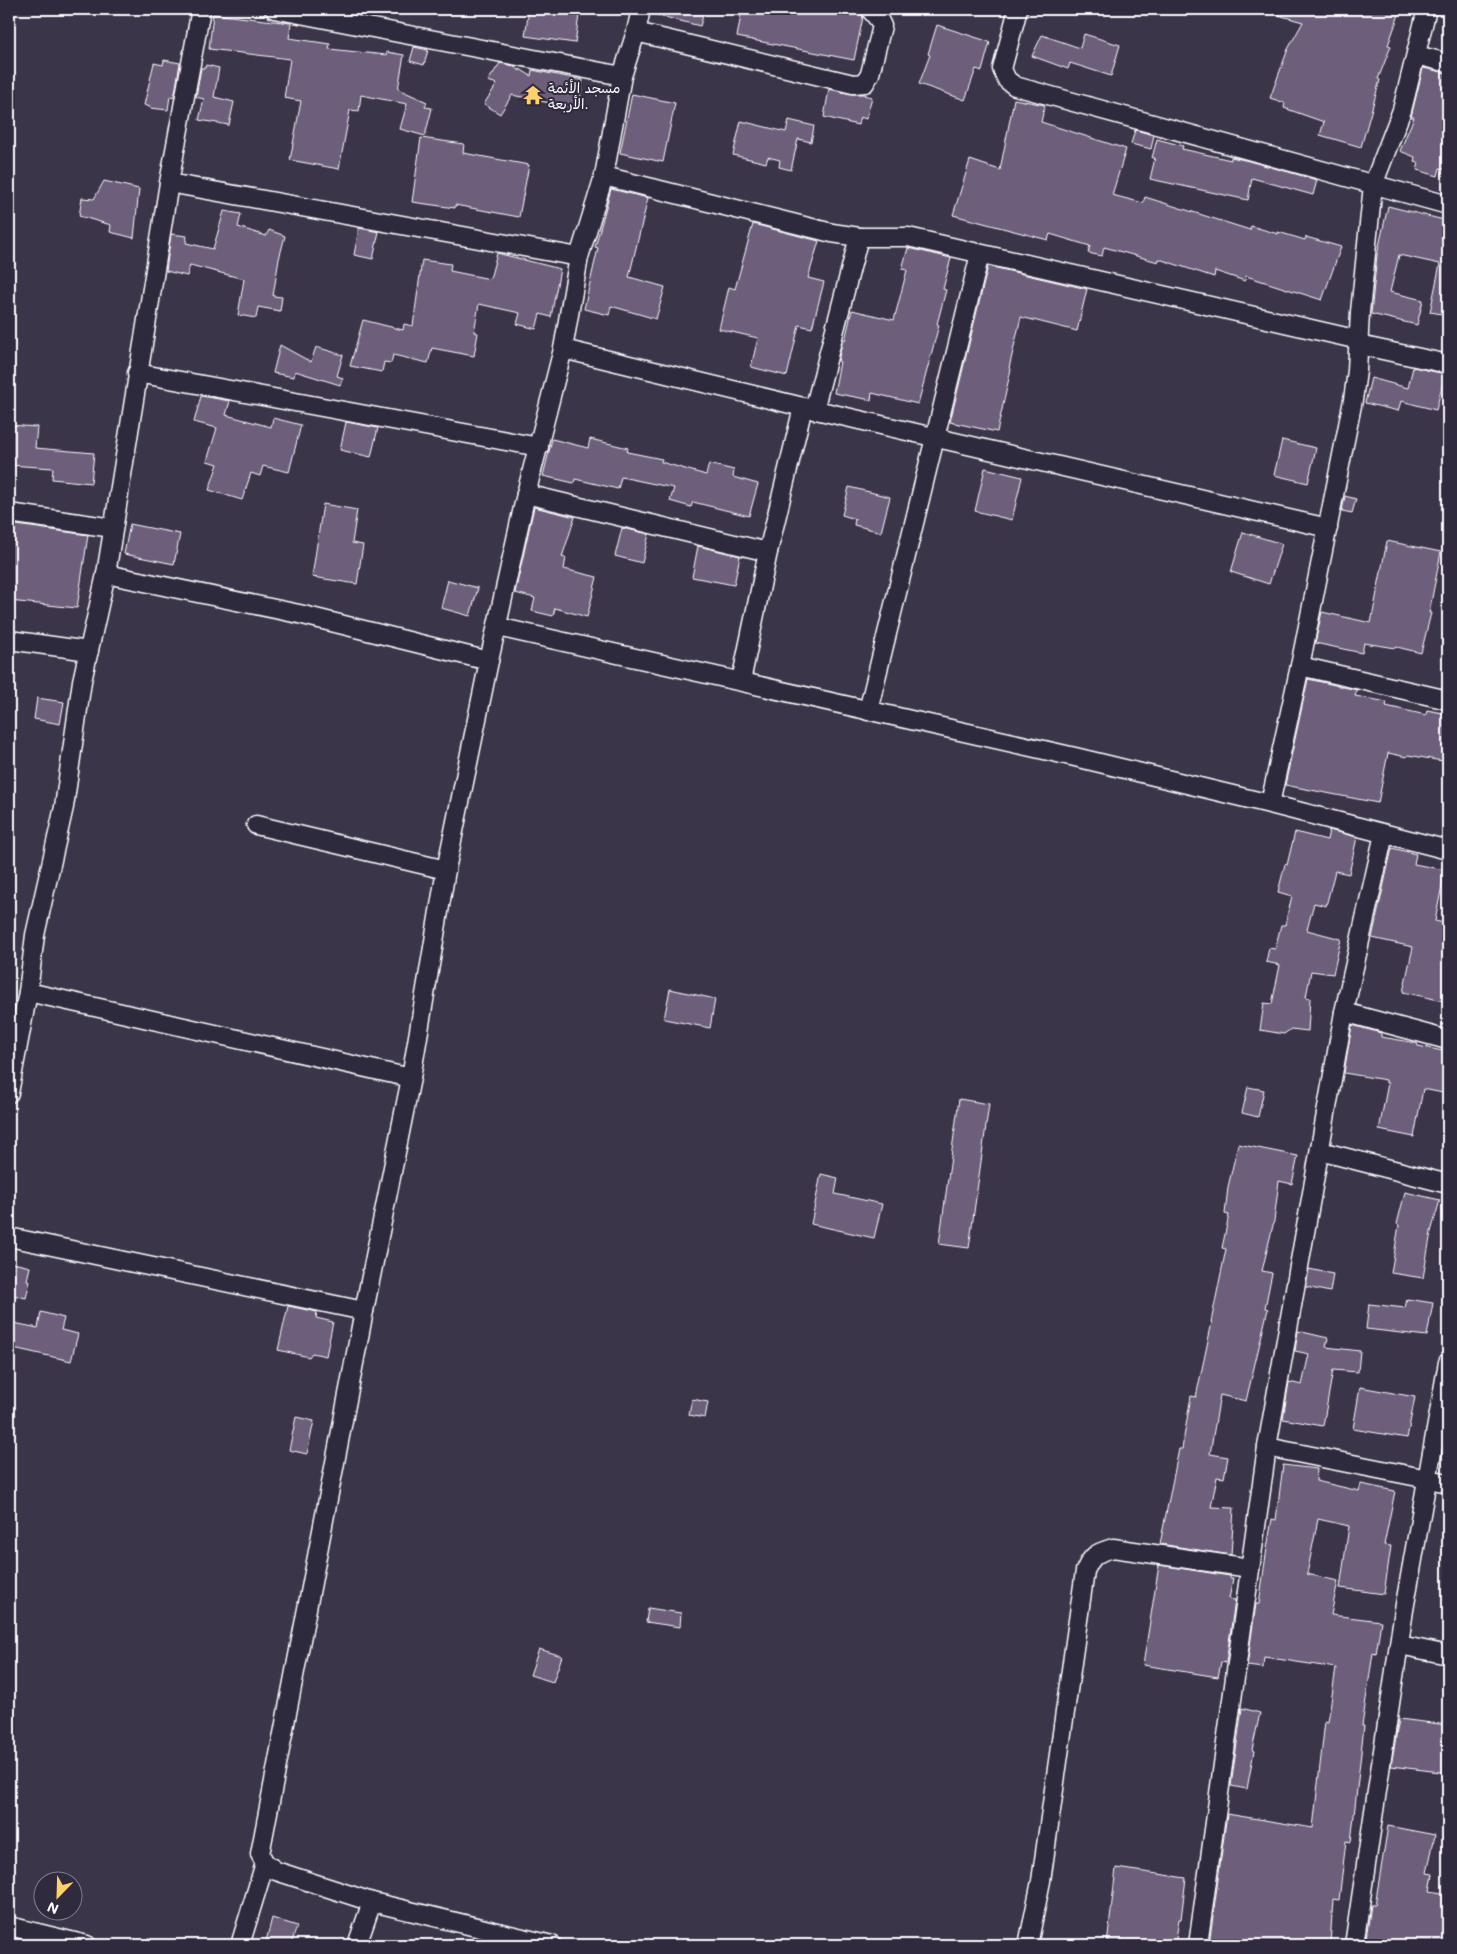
<svg xmlns="http://www.w3.org/2000/svg" width="1457" height="1954" font-family="Mali,'Playpen Sans Arabic',sans-serif">
<style>
.building{fill:#6d5f7b;stroke:#fff}
.lines{fill:none;stroke-linecap:round;stroke-linejoin:round}
.minor-casing{stroke:#fff;stroke-width:21}
.minor{stroke:#2f2a3d;stroke-width:18}
.labels{text-anchor:middle;dominant-baseline:central;stroke-width:4;stroke-linejoin:round;paint-order:stroke}
.poi-label{font-size:14px;fill:#fff;stroke:#2f2a3d;text-anchor:start}
</style>
<rect width="100%" height="100%" fill="#3b3549"/>
<filter id="ink" filterUnits="userSpaceOnUse"><feTurbulence type="fractalNoise" baseFrequency=".02" numOctaves="2"/><feDisplacementMap in="SourceGraphic" scale="10" xChannelSelector="R" yChannelSelector="G"/><feConvolveMatrix kernelMatrix="1 2 1 2 8 2 1 2 1" color-interpolation-filters="sRGB"/></filter>
<g filter="url(#ink)">
<!-- building -->
<g class="building">
<polygon points="529,9 579,15 575,43 525,36"/>
<polygon points="654,9 705,9 700,26 653,14"/>
<polygon points="742,9 860,9 863,17 854,60 737,37"/>
<polygon points="1271,9 1401,9 1388,45 1391,46 1378,79 1380,80 1361,147 1320,135 1324,122 1284,108 1285,103 1270,98 1288,49 1303,22 1271,13"/>
<polygon points="213,14 291,23 289,38 330,44 329,49 386,55 387,52 404,55 398,89 427,102 425,107 432,108 425,136 400,129 407,104 361,95 359,111 350,110 339,169 290,160 301,101 284,98 290,59 209,49"/>
<polygon points="937,25 990,42 982,71 976,69 965,100 919,84 930,55 928,54"/>
<polygon points="1084,34 1120,45 1111,76 1070,63 1068,69 1032,56 1042,35 1080,48"/>
<polygon points="414,47 428,50 424,65 410,61"/>
<polygon points="164,60 180,63 175,93 173,97 170,96 168,110 150,108 150,107 144,105 154,63 163,65"/>
<polygon points="500,63 514,66 520,71 520,69 531,76 532,70 583,80 578,109 512,95 500,114 484,104 497,84 488,81"/>
<polygon points="206,65 219,68 214,97 234,102 229,125 199,120 204,99 196,97 201,68 205,68"/>
<polygon points="1423,68 1448,73 1448,170 1440,168 1438,176 1417,170 1419,163 1414,162 1415,157 1400,151 1414,117 1411,117"/>
<polygon points="829,89 851,94 865,94 864,95 872,97 866,119 860,117 858,125 824,117"/>
<polygon points="632,94 675,103 663,162 620,153"/>
<polygon points="1014,99 1045,105 1041,122 1126,149 1112,195 1143,203 1145,197 1250,230 1251,226 1278,234 1278,232 1305,240 1306,237 1341,247 1322,300 1246,276 1245,281 1215,271 1214,277 1159,259 1158,262 1104,247 1102,256 1088,253 1090,246 1050,234 1048,240 953,215 970,160 1000,170"/>
<polygon points="789,120 814,126 811,142 798,139 791,170 779,167 780,160 768,157 766,163 733,155 741,121 786,132"/>
<polygon points="1135,130 1154,135 1151,149 1131,144"/>
<polygon points="421,138 464,144 463,153 529,165 519,217 455,205 455,208 412,202"/>
<polygon points="1157,139 1183,146 1182,149 1231,160 1231,157 1249,161 1317,180 1313,195 1252,178 1248,200 1150,179 1155,158 1152,158"/>
<polygon points="104,181 139,189 134,238 110,232 111,225 79,216 82,198 94,199"/>
<polygon points="611,189 648,198 629,277 665,287 656,319 611,306 609,315 584,309 598,248 595,247"/>
<polygon points="1388,206 1444,220 1443,223 1448,224 1448,315 1430,312 1440,264 1399,255 1390,292 1423,300 1417,325 1371,314 1377,255"/>
<polygon points="224,211 241,214 238,227 266,236 269,230 285,236 279,259 273,296 282,297 280,311 258,307 256,318 238,315 244,279 190,265 187,276 166,271 171,234 187,236 186,243 213,249"/>
<polygon points="753,224 819,241 808,278 824,282 812,328 799,325 787,376 751,367 758,338 719,329 729,287 735,289"/>
<polygon points="359,228 379,232 373,259 354,255"/>
<polygon points="908,248 951,258 943,289 946,290 937,324 939,325 918,404 872,393 871,400 834,393 840,362 838,361 843,339 845,340 852,310 894,320 907,270 902,269"/>
<polygon points="497,253 560,269 551,317 540,314 536,329 517,324 520,313 479,304 474,332 478,333 474,356 432,348 428,363 393,355 391,363 384,362 382,372 350,366 363,320 403,330 404,324 413,326 422,260 451,264 450,271 490,279"/>
<polygon points="988,266 1087,289 1077,331 1021,317 1009,368 1011,369 997,432 950,422"/>
<polygon points="280,345 311,362 316,347 343,355 337,376 343,378 340,385 295,371 294,377 273,373"/>
<polygon points="1413,367 1445,374 1436,410 1401,401 1398,411 1365,403 1371,378 1408,388"/>
<polygon points="201,396 230,401 226,415 271,427 273,418 301,425 289,472 263,466 260,476 251,473 242,500 209,490 218,464 207,461 217,428 194,422"/>
<polygon points="346,422 378,428 371,457 340,450"/>
<polygon points="9,425 37,427 35,448 94,453 91,483 52,479 53,468 9,465"/>
<polygon points="552,439 588,448 590,439 628,448 627,452 662,459 661,462 706,475 709,464 734,470 733,477 758,484 749,516 693,502 691,507 670,501 674,488 621,477 618,489 575,479 574,483 543,476"/>
<polygon points="1282,440 1316,448 1308,483 1274,475"/>
<polygon points="985,468 1022,477 1012,520 975,511"/>
<polygon points="849,487 890,497 881,532 854,525 855,519 842,515"/>
<polygon points="1345,496 1356,499 1352,513 1342,511"/>
<polygon points="323,504 357,510 352,543 363,545 357,584 312,577"/>
<polygon points="534,507 575,517 562,557 566,558 564,569 597,577 587,617 555,608 553,616 532,611 535,598 515,593"/>
<polygon points="9,524 88,535 77,608 9,601"/>
<polygon points="130,524 180,534 174,564 124,554"/>
<polygon points="622,528 649,534 642,563 615,556"/>
<polygon points="1243,532 1282,544 1269,584 1231,572"/>
<polygon points="1387,541 1441,552 1429,613 1431,613 1421,653 1397,647 1396,648 1364,643 1362,653 1315,643 1322,612 1371,623"/>
<polygon points="698,546 740,556 734,585 692,577"/>
<polygon points="448,580 478,588 470,616 441,608"/>
<polygon points="1308,679 1357,690 1355,696 1387,702 1386,706 1426,715 1427,710 1448,714 1448,762 1408,755 1407,757 1388,753 1378,803 1285,785"/>
<polygon points="37,698 64,702 60,724 34,719"/>
<polygon points="1329,830 1357,837 1349,874 1335,871 1326,906 1314,903 1307,930 1341,939 1333,974 1311,971 1306,997 1310,998 1308,1031 1291,1029 1284,1034 1260,1030 1264,1003 1272,1004 1280,965 1266,962 1269,948 1275,949 1281,925 1285,925 1292,896 1278,892 1285,864 1287,865 1295,832 1327,840"/>
<polygon points="1392,848 1416,854 1414,864 1445,870 1435,921 1448,924 1448,936 1445,950 1448,951 1448,1002 1403,992 1413,947 1372,938"/>
<polygon points="670,989 715,999 710,1028 664,1019"/>
<polygon points="1352,1025 1381,1033 1381,1037 1417,1043 1418,1046 1448,1052 1448,1094 1423,1089 1414,1137 1379,1130 1388,1083 1386,1083 1386,1080 1344,1073"/>
<polygon points="1248,1087 1264,1090 1258,1117 1242,1113"/>
<polygon points="959,1099 989,1104 969,1248 939,1244"/>
<polygon points="1238,1144 1298,1156 1292,1184 1279,1181 1274,1221 1262,1271 1272,1273 1265,1308 1268,1309 1246,1401 1220,1395 1210,1454 1228,1457 1224,1478 1217,1477 1211,1507 1234,1508 1231,1555 1160,1544 1179,1449 1182,1449 1191,1396 1196,1397 1212,1322 1211,1322 1226,1249 1222,1248 1229,1215 1225,1214 1228,1187"/>
<polygon points="821,1174 838,1178 835,1194 882,1204 874,1238 811,1224"/>
<polygon points="1405,1192 1440,1200 1431,1232 1423,1278 1391,1273 1399,1225 1397,1224"/>
<polygon points="9,1262 30,1267 27,1280 30,1281 26,1298 9,1294"/>
<polygon points="1309,1269 1333,1274 1330,1292 1306,1287"/>
<polygon points="1407,1299 1433,1303 1427,1336 1366,1329 1369,1304 1405,1308"/>
<polygon points="288,1306 317,1312 316,1318 333,1322 326,1356 312,1353 309,1357 278,1350"/>
<polygon points="41,1312 64,1318 61,1330 78,1334 71,1361 9,1347 9,1322 38,1328"/>
<polygon points="1298,1331 1328,1338 1326,1347 1360,1351 1358,1372 1333,1370 1323,1426 1283,1419 1289,1382 1302,1385 1309,1354 1295,1351"/>
<polygon points="1360,1387 1415,1397 1407,1438 1353,1429"/>
<polygon points="692,1399 708,1402 705,1418 689,1415"/>
<polygon points="296,1417 314,1421 307,1454 289,1450"/>
<polygon points="1283,1465 1317,1469 1316,1481 1359,1491 1361,1484 1395,1491 1384,1545 1391,1546 1384,1594 1340,1588 1349,1526 1318,1519 1307,1574 1338,1581 1331,1615 1381,1621 1376,1654 1373,1653 1362,1726 1364,1726 1351,1842 1346,1841 1339,1900 1333,1899 1330,1945 1209,1945 1227,1814 1313,1828 1325,1721 1328,1722 1336,1668 1264,1657 1263,1668 1247,1666 1256,1604 1259,1604 1267,1548 1272,1519 1276,1520"/>
<polygon points="1159,1565 1230,1576 1230,1578 1233,1578 1229,1599 1235,1600 1226,1663 1221,1662 1218,1677 1143,1665"/>
<polygon points="648,1608 681,1613 680,1627 646,1622"/>
<polygon points="539,1649 562,1656 553,1682 530,1675"/>
<polygon points="1242,1708 1260,1713 1252,1750 1254,1751 1247,1789 1231,1786"/>
<polygon points="1399,1719 1448,1725 1448,1773 1391,1766"/>
<polygon points="1388,1826 1435,1835 1427,1873 1433,1874 1430,1891 1448,1894 1448,1945 1365,1945 1371,1905 1375,1905"/>
<polygon points="1116,1868 1186,1878 1181,1919 1179,1919 1175,1945 1107,1945"/>
<polygon points="272,1918 297,1926 291,1945 265,1945"/>
</g>
<g class="lines">
<defs>
<g id="minor">
<polyline points="274,9 622,76"/>
<polyline points="1018,9 1002,69 1007,80 1015,86 1448,205"/>
<polyline points="636,32 853,84 865,83 870,74 882,26 879,20 870,9"/>
<polyline points="1416,55 1448,63"/>
<polyline points="604,176 832,233 859,237 908,237 1359,340"/>
<polyline points="169,183 579,257"/>
<polyline points="1359,345 1448,364"/>
<polyline points="563,349 803,407 1328,528"/>
<polyline points="137,373 539,447"/>
<polyline points="814,410 859,237"/>
<polyline points="526,494 768,552"/>
<polyline points="9,513 113,528"/>
<polyline points="106,574 299,614 489,661"/>
<polyline points="498,627 1075,757 1270,804 1448,850"/>
<polyline points="9,640 89,651"/>
<polyline points="1300,666 1448,700"/>
<polyline points="741,681 768,552 803,407"/>
<polyline points="868,711 980,254"/>
<polyline points="1270,804 1300,666 1353,400 1357,371 1360,312 1373,185 1402,110 1427,9"/>
<polyline points="256,825 446,870"/>
<polyline points="28,992 411,1078"/>
<polyline points="1344,1012 1448,1040"/>
<polyline points="9,1093 28,992 35,935 64,807 82,681 106,574 169,183 201,9"/>
<polyline points="1320,1151 1448,1184"/>
<polyline points="9,1237 364,1311"/>
<polyline points="1267,1447 1448,1483"/>
<polyline points="1400,1645 1448,1655"/>
<polyline points="9,1926 87,1945"/>
<polyline points="240,1945 265,1863"/>
<polyline points="357,1945 372,1902"/>
<polyline points="552,1945 372,1902 276,1871 265,1863 260,1854 364,1311 411,1078 446,870 489,661 526,494 563,349 579,257 604,176 622,76 636,32 641,9"/>
<path d="M1028 1945 1041 1881 1085 1571C1092 1555 1096 1553 1113 1548L1250 1568"/>
<polyline points="1198,1945 1267,1447 1344,1012 1384,834"/>
<polyline points="1354,1945 1404,1610 1448,1362"/>
</g>
</defs>
<!-- minor casing -->
<use href="#minor" class="minor-casing"/>
<!-- minor -->
<use href="#minor" class="minor"/>
</g>
</g>
<!-- icons -->
<defs>
<symbol id="temple-bare" viewBox="-9 -9 18 18"><path d="M0-6L5-2H3V0L6.5 2.5H4V6H1.5V3h-3V6H-4V2.5H-6.5L-3 0V-2H-5Z" fill="#ffd166" stroke="#2f2a3d" stroke-width="2.5" paint-order="stroke"/></symbol>
</defs>
<g fill-rule="evenodd">
<use href="#temple-bare" x="519" y="81" width="28" height="28"/>
</g>
<g class="labels">
<!-- poi labels -->
<g class="poi-label">
<text x="548" y="87">مسجد الأئمة<tspan x="548" dy="16">الأربعة.</tspan></text>
</g>
</g>
<!-- margin -->
<rect width="1457" height="1954" fill="none" stroke="#2f2a3d" stroke-width="30"/>
<rect x="15" y="15" width="1427" height="1924" fill="none" stroke="#fff" stroke-width="2" filter="url(#ink)"/>
<!-- north arrow -->
<g transform="translate(58 1896) rotate(203)"><circle r="24" fill="#2f2a3d" stroke="#827f8b"/>
<path d="M0-4L9 19L0 12L-9 19Z" fill="#ffd166"/>
<text y="-8" font-size="14" font-weight="bold" text-anchor="middle" fill="#ffffff">N</text>
</g>
</svg>
